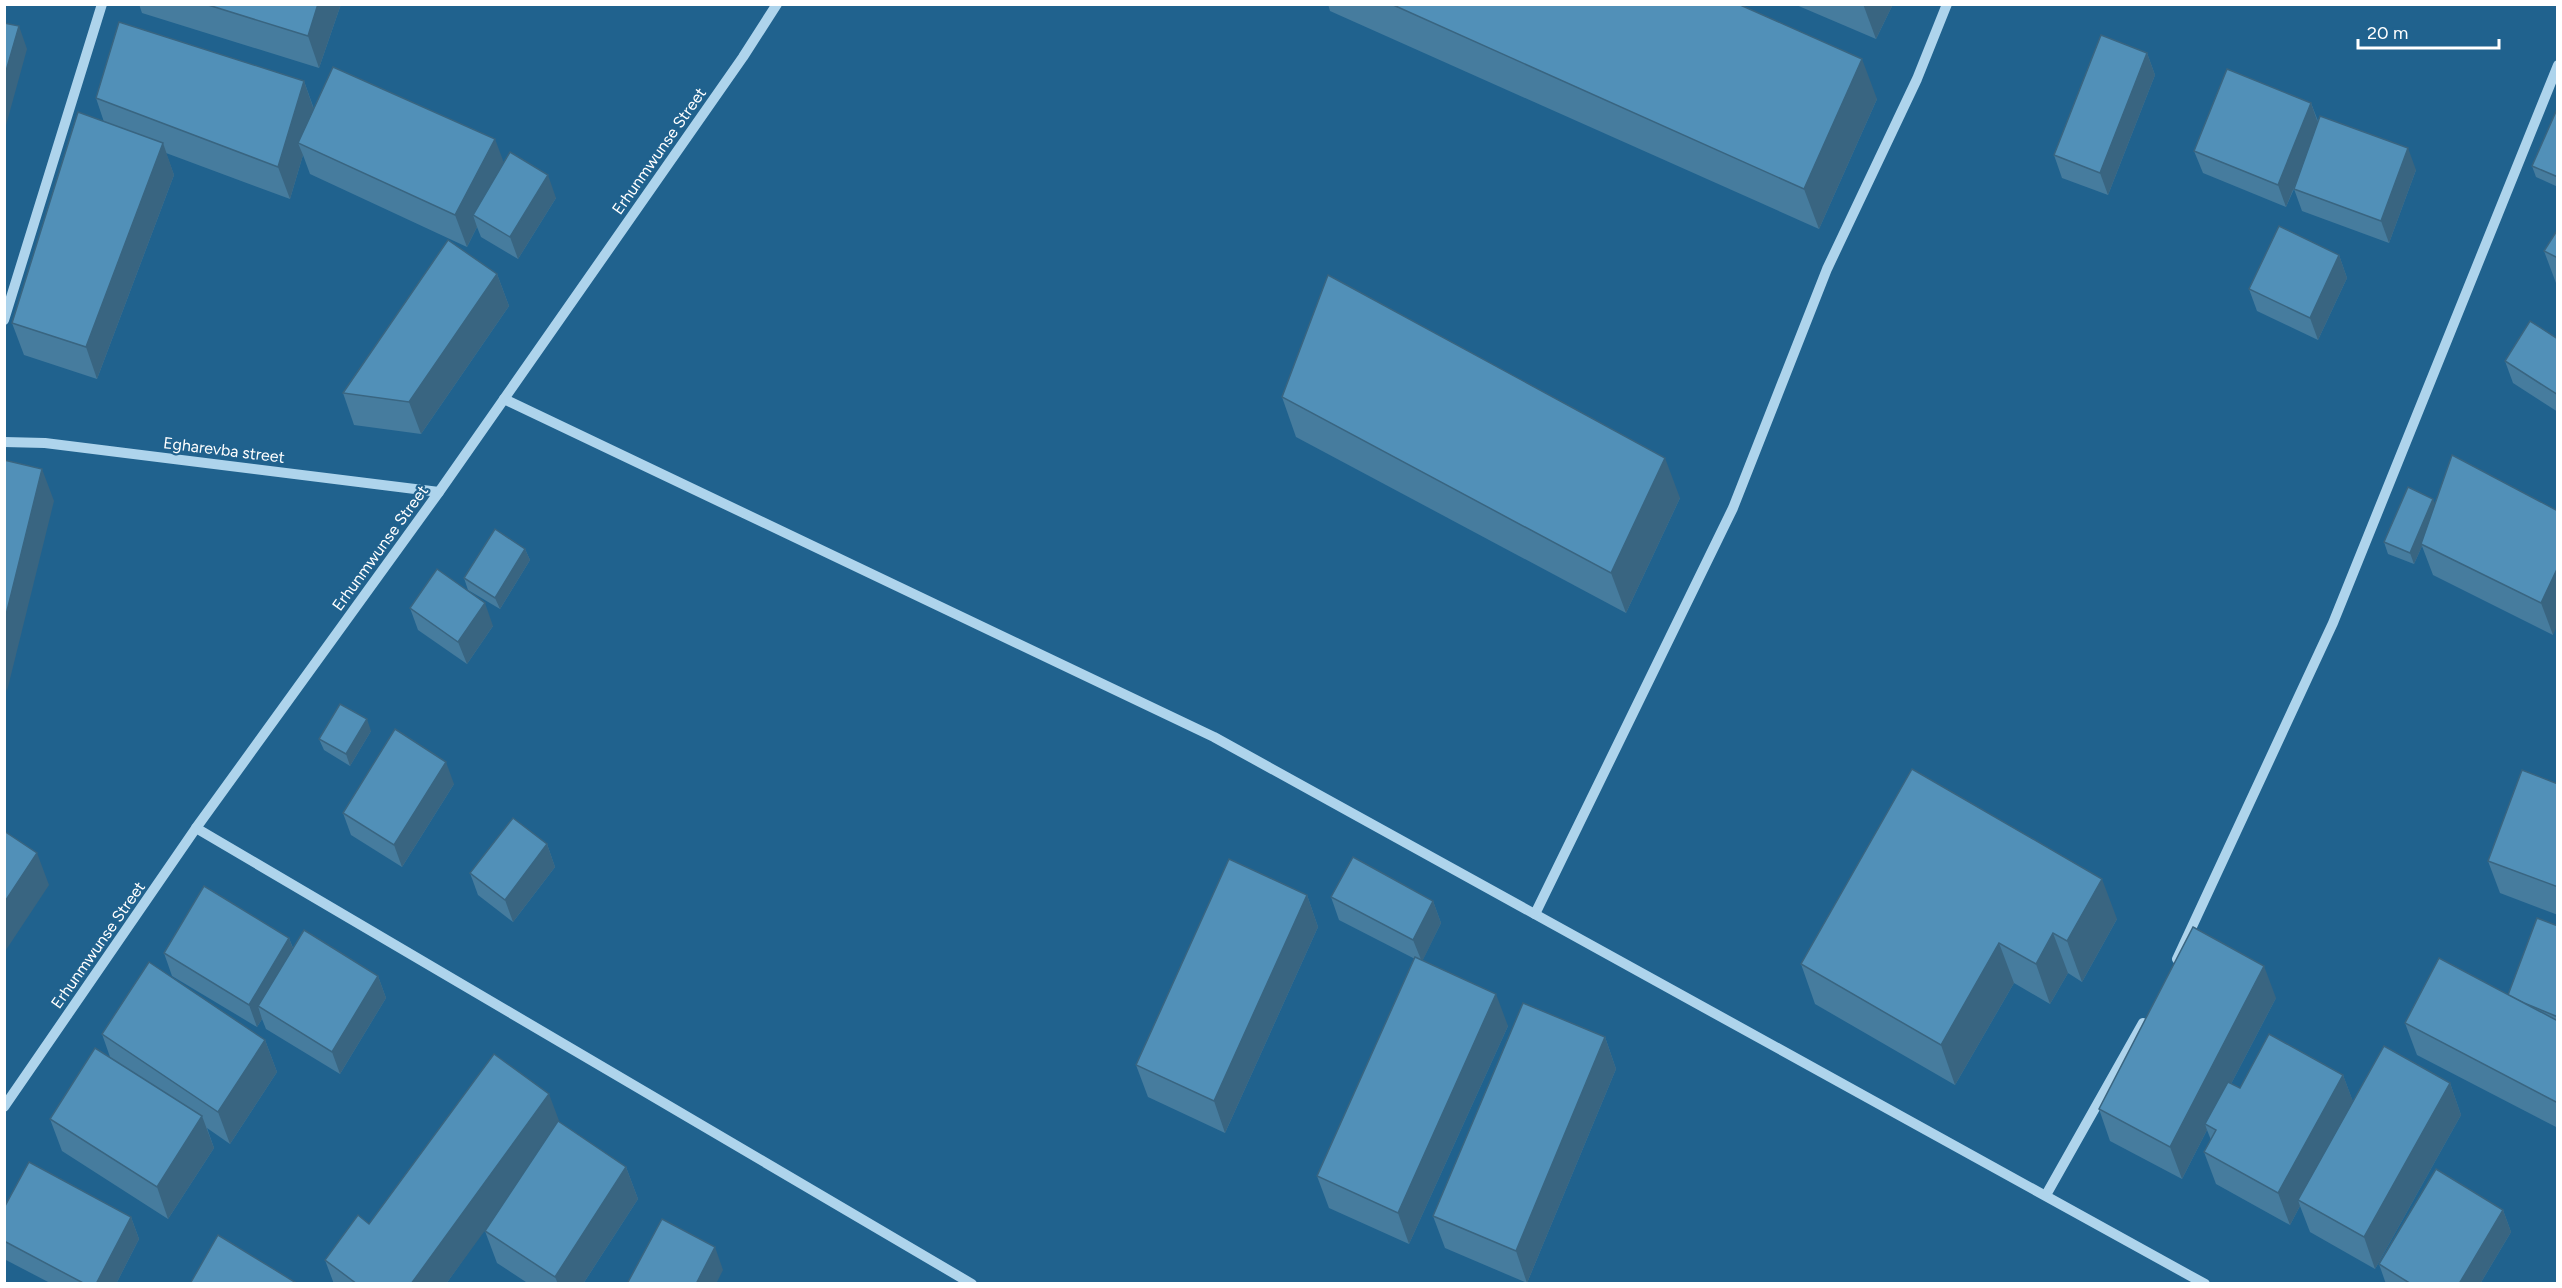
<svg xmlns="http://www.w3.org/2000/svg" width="2562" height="1288" font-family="Figtree,sans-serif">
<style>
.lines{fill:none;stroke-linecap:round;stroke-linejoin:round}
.minor{stroke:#aed4ec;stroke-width:10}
.wall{fill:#467c9e}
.shaded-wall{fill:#396581}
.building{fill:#5190b8;stroke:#396581;stroke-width:1.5}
.labels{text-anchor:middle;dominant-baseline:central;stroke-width:4.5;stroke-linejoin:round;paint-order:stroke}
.street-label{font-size:16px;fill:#fff;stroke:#20628e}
</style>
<rect width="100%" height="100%" fill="#20628e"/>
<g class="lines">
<!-- minor -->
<g class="minor">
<polyline points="4,320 102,4"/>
<polyline points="504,399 1214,737 2205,1284"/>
<polyline points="4,442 45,443 439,492"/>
<polyline points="196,828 972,1284"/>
<polyline points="1535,914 1733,508 1827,269 1917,79 1947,4"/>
<polyline points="2177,959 2333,623 2558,65"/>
<polyline points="4,1107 196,828 439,492 743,57 777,4"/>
<polyline points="2046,1195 2143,1023"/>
</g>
</g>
<!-- wall -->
<g class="wall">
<polygon points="139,4 341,4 319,68 142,13"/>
<polygon points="1328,4 1738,4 1877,99 1819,229 1330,11"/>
<polygon points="1794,4 1893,4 1876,39"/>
<polygon points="2147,53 2155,75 2108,195 2062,178 2054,155"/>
<polygon points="304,81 314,109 504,163 556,198 518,259 481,237 477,227 467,247 310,174 303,155 290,199 166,153 174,175 97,379 24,355 12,323 104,122 96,98"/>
<polygon points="2311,103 2318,121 2416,170 2389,243 2302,211 2294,189 2286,207 2203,173 2194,151"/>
<polygon points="2558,107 2558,187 2536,177 2532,166"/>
<polygon points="2558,229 2558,283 2556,283 2544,251"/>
<polygon points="2339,255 2347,278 2318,340 2257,311 2249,289"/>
<polygon points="497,274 509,306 421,434 354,425 343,393"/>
<polygon points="2558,339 2558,412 2513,383 2505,361"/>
<polygon points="1282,397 1680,498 1626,613 1296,437"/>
<polygon points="2435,504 2558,511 2553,635 2433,575 2422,546 2414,564 2388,554 2384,542"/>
<polygon points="525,549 530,560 500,609 468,590 464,578"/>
<polygon points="410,608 493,626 467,664 418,630"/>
<polygon points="371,731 350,766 324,750 319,739"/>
<polygon points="454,784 402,867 351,835 343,813"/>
<polygon points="2558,784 2558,915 2500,893 2488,861"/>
<polygon points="547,844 555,867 513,922 478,895 470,873"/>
<polygon points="1307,895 1318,927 1225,1133 1148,1097 1136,1065"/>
<polygon points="1331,897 1433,901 1441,923 1422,961 1508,1026 1409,1244 1329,1208 1317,1176 1415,959 1339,920"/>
<polygon points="2117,919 2082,982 2068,973 2050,1004 2014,983 1955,1085 1815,1004 1801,964"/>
<polygon points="2558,926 2558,1128 2417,1055 2405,1023 2508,995"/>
<polygon points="289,938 293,948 378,976 386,998 340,1074 266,1029 262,1019 257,1027 172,976 164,953"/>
<polygon points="2276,998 2231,1084 2240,1088 2343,1075 2353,1102 2450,1083 2461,1115 2375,1269 2310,1232 2300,1206 2290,1225 2216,1184 2204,1152 2211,1140 2207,1130 2182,1179 2110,1141 2099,1109"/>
<polygon points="102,1034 265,1040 277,1072 230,1144 207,1128 214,1148 168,1219 62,1151 50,1119 110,1057"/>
<polygon points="1605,1037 1616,1069 1527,1283 1445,1248 1433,1216"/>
<polygon points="559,1122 626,1167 638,1199 583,1284 529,1284 497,1263 485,1231 495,1215 446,1284 334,1284 325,1260 369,1224"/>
<polygon points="4,1208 131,1217 139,1239 116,1284 52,1284 4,1259"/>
<polygon points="2503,1210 2511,1232 2480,1284 2386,1284 2379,1264"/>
</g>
<!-- shaded-wall -->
<g class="shaded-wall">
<polygon points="318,4 341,4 319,68 308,36"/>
<polygon points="1863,4 1893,4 1876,39"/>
<polygon points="19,26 27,49 5,129 4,78"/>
<polygon points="2147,53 2155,75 2108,195 2100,173"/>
<polygon points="1862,59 1877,99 1819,229 1804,189"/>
<polygon points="304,81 315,113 298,143 303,155 290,199 278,167"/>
<polygon points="2311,103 2319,126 2286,207 2278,185"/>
<polygon points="495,139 507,171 473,215 477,227 467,247 455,215"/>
<polygon points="163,143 174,175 97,379 86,347"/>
<polygon points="2408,148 2416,170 2389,243 2381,221"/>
<polygon points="548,175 556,198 518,259 510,237"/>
<polygon points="2339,255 2347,278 2318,340 2310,318"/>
<polygon points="497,274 509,306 421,434 409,402"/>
<polygon points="1665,458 1680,498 1626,613 1611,573"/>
<polygon points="42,469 54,501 7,691 4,684 4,623"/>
<polygon points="2433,499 2438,510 2421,544 2422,546 2414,564 2410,553"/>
<polygon points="525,549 530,560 500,609 495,598"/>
<polygon points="2558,567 2558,624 2553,635 2541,603"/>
<polygon points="485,603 493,626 467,664 458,642"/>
<polygon points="367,719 371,731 350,766 346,754"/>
<polygon points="446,762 454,784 402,867 394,845"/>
<polygon points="547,844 555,867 513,922 505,900"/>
<polygon points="37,853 49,885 4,953 4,903"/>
<polygon points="2102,879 2117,919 2082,982 2067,941"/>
<polygon points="1307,895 1318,927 1225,1133 1214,1101"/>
<polygon points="1433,901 1441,923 1422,962 1413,940"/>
<polygon points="2053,933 2068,973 2050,1004 2036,964"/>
<polygon points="289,938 297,960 258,1006 262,1019 257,1027 249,1005"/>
<polygon points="1999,943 2014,983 1955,1085 1941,1045"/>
<polygon points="2264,966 2276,998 2209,1126 2205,1124 2207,1130 2182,1179 2170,1147"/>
<polygon points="378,976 386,998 340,1074 332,1052"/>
<polygon points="1496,994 1508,1026 1409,1244 1398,1213"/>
<polygon points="1605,1037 1616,1069 1527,1283 1516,1251"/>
<polygon points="265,1040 277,1072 230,1144 218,1112"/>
<polygon points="2343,1075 2355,1107 2298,1200 2300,1206 2290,1225 2278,1193"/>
<polygon points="2450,1083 2461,1115 2375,1269 2364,1237"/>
<polygon points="549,1094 561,1126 446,1284 411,1284"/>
<polygon points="202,1116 214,1148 168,1219 157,1187"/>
<polygon points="626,1167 638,1199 583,1284 558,1284 555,1277"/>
<polygon points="2503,1210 2511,1232 2480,1284 2459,1284"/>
<polygon points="131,1217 139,1239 116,1284 96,1284"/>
<polygon points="715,1247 723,1270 716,1284 696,1284"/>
</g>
<!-- building -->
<g class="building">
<polygon points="205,4 318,4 308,36"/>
<polygon points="1391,4 1738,4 1862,59 1804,189"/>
<polygon points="119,22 304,81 278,167 96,98"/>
<polygon points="4,23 19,26 4,78"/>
<polygon points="2101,35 2147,53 2100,173 2054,155"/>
<polygon points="333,67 495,139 455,215 298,143"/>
<polygon points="2227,69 2311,103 2278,185 2194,151"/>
<polygon points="2558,107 2558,177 2532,166"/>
<polygon points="78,112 163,143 86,347 12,323"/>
<polygon points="2320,116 2408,148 2381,221 2294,189"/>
<polygon points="510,152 548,175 510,237 473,215"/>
<polygon points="2279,226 2339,255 2310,318 2249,289"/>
<polygon points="2558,229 2558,258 2544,251"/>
<polygon points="448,240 497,274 409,402 343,393"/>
<polygon points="1328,275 1665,458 1611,573 1282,397"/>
<polygon points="2530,321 2558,339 2558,395 2505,361"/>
<polygon points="2452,455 2558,511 2558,567 2541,603 2421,544"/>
<polygon points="4,460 42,469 4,623"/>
<polygon points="2408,487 2433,499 2410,553 2384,542"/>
<polygon points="495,529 525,549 495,598 464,578"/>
<polygon points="437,569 485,603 458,642 410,608"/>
<polygon points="340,704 367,719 346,754 319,739"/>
<polygon points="395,729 446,762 394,845 343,813"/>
<polygon points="1912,769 2102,879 2067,941 2053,933 2036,964 1999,943 1941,1045 1801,964"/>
<polygon points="2522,770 2558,784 2558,887 2488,861"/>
<polygon points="513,818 547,844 505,900 470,873"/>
<polygon points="4,831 37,853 4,903"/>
<polygon points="1353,857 1433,901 1413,940 1331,897"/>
<polygon points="1229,859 1307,895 1214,1101 1136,1065"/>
<polygon points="204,886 289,938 249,1005 164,953"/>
<polygon points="2537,918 2558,926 2558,1017 2524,1003 2508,995"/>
<polygon points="2193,927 2264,966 2170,1147 2099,1109"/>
<polygon points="304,930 378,976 332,1052 258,1006"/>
<polygon points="1415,957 1496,994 1398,1213 1317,1176"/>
<polygon points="2439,958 2558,1021 2558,1103 2405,1023"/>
<polygon points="149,962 265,1040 218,1112 102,1034"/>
<polygon points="1523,1003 1605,1037 1516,1251 1433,1216"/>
<polygon points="2269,1034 2343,1075 2278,1193 2204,1152 2216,1130 2205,1124 2228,1082 2240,1088"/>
<polygon points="2384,1046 2450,1083 2364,1237 2298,1200"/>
<polygon points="95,1048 202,1116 157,1187 50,1119"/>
<polygon points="494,1054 549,1094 411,1284 357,1284 325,1260 358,1215 369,1224"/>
<polygon points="558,1121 626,1167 555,1277 485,1231"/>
<polygon points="29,1162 131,1217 96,1284 85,1284 4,1241 4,1208"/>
<polygon points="2436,1169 2503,1210 2459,1284 2411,1284 2379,1264"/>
<polygon points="662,1219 715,1247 696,1284 627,1284"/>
<polygon points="218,1235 298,1284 190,1284"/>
</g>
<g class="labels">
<!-- street labels -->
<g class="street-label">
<text transform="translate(659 151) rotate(-55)">Erhunmwunse Street</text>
<text transform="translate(224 450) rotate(7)">Egharevba street</text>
<text transform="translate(380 548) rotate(-54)">Erhunmwunse Street</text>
<text transform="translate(98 945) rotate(-55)">Erhunmwunse Street</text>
</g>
</g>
<!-- border -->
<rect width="2562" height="1288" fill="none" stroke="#ffffff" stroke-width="12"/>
<!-- scale -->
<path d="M2358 39v9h141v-9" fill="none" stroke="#ffffff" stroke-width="3"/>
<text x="2367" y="39" font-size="18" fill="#ffffff" stroke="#20628e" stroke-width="4.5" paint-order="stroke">20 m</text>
</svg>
